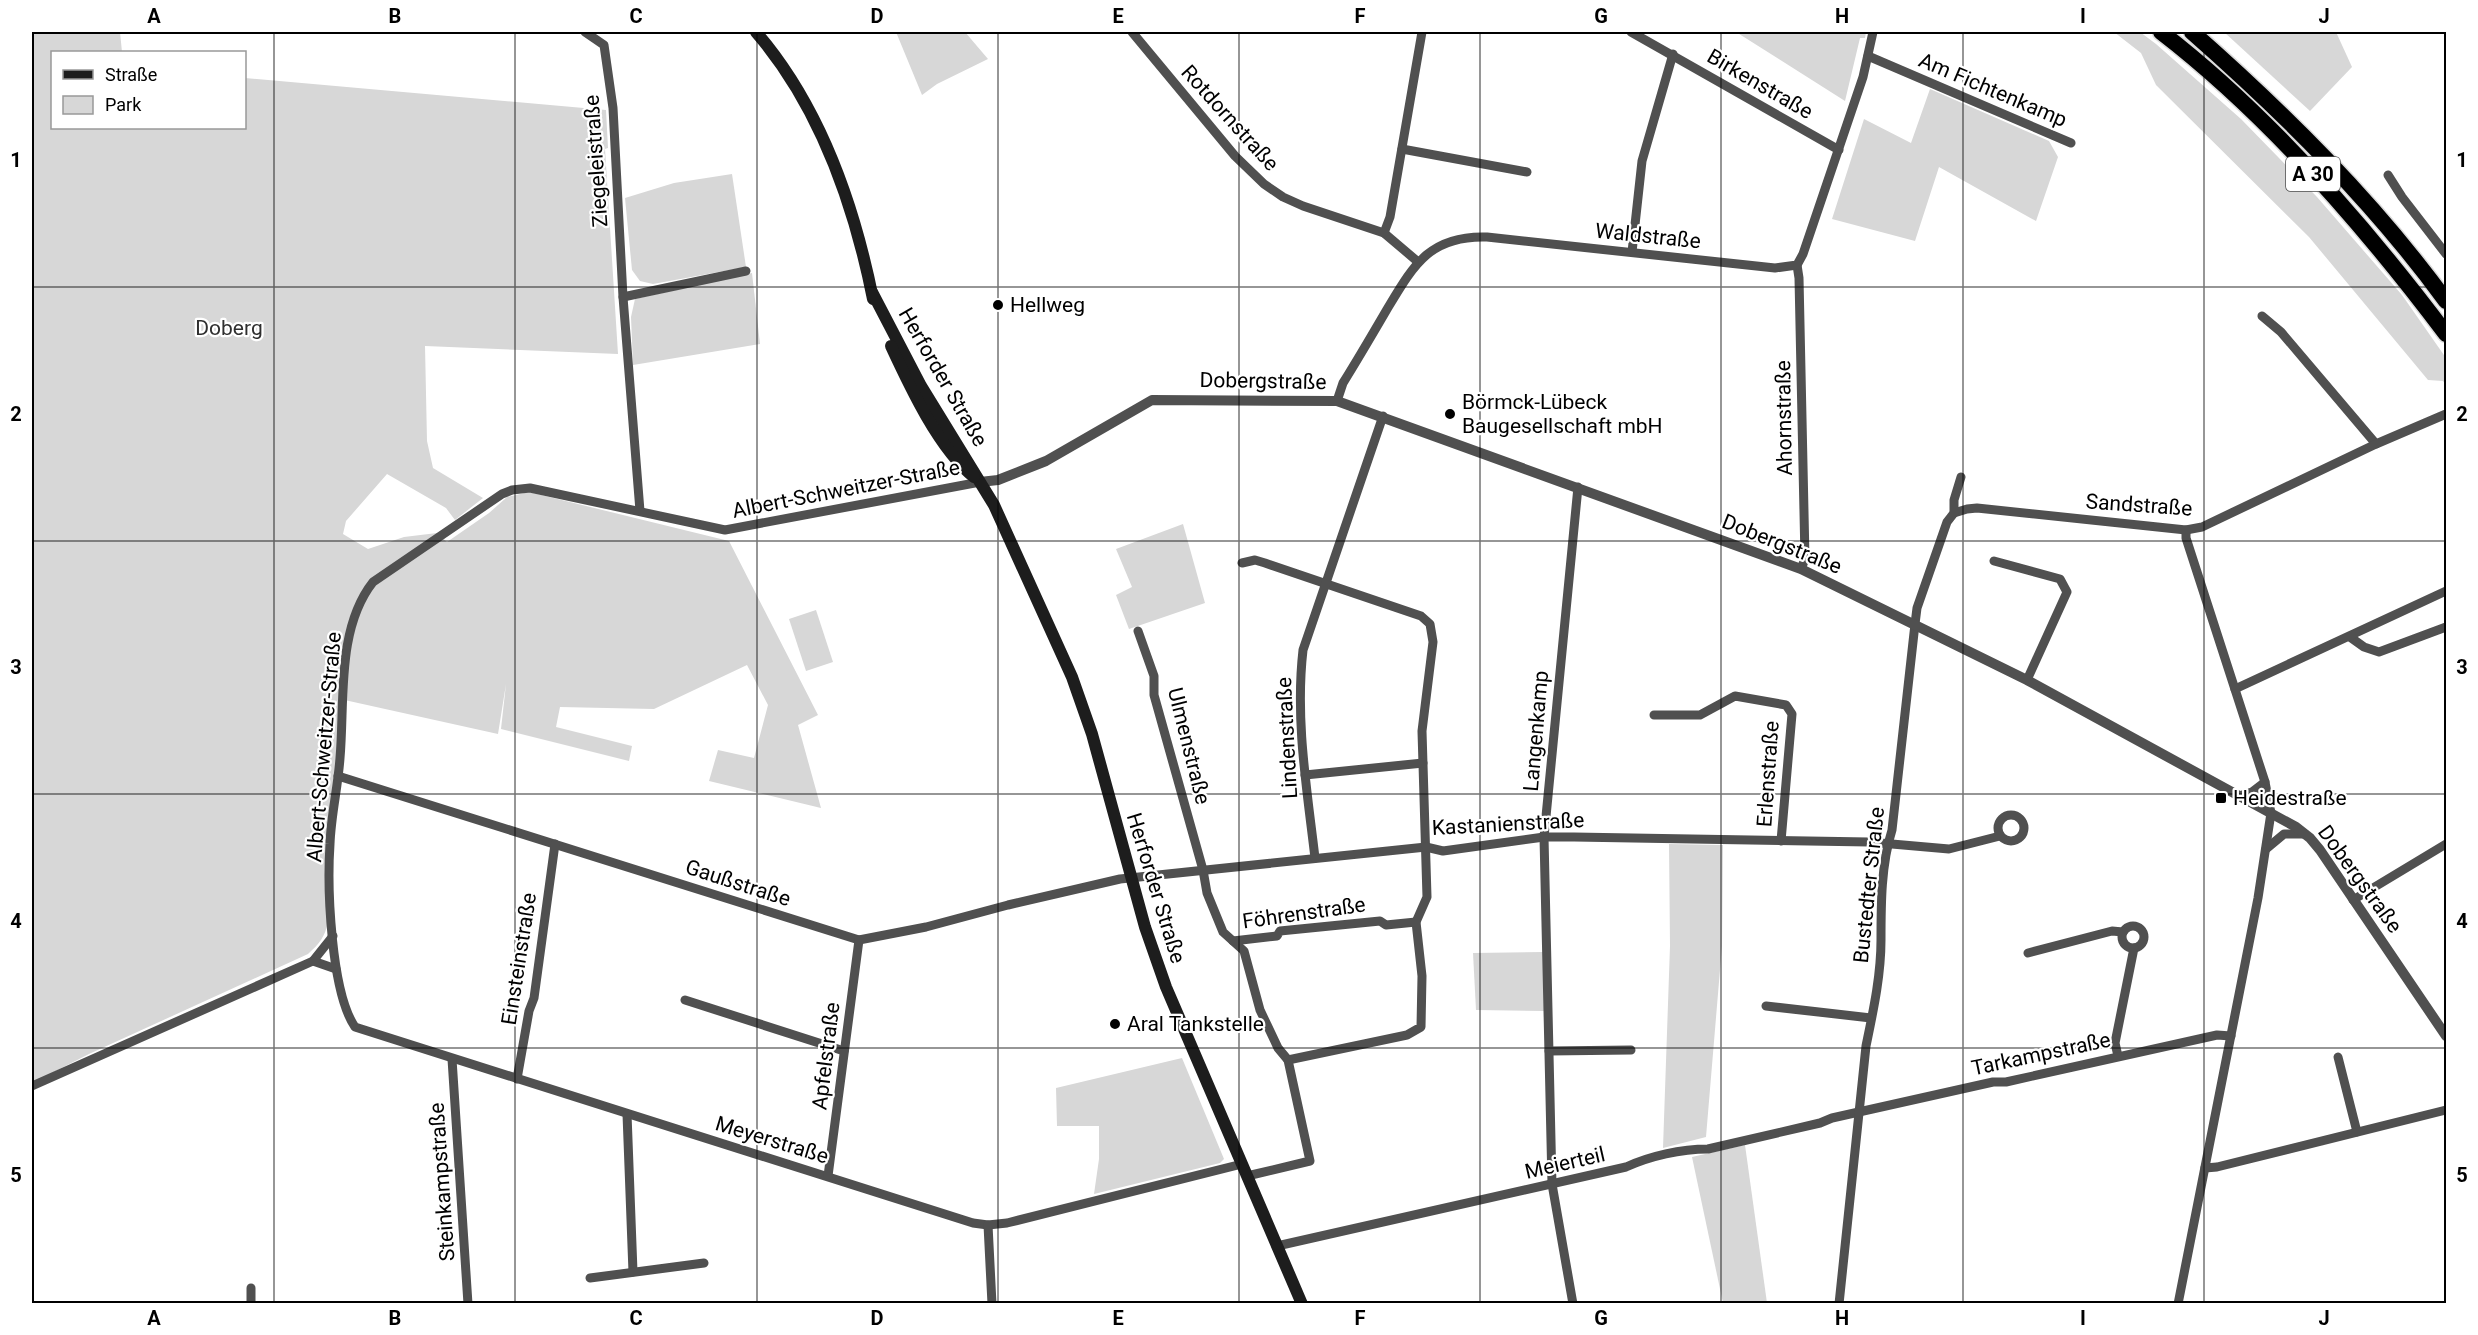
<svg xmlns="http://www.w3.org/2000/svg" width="2478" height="1335" font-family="Roboto,sans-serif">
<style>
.green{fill:#d7d7d7}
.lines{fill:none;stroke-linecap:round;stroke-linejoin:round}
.motorway-casing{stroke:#dbdbdb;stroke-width:19}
.minor{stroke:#505050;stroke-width:9}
.tertiary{stroke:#505050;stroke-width:10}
.secondary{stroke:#1d1d1d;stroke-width:12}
.motorway{stroke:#000;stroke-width:16}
.grid{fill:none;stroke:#000;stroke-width:1.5;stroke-opacity:0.55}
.poi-dot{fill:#000;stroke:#fff;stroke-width:2}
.labels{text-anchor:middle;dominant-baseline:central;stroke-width:4.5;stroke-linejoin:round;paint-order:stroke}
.shield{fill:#fff;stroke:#4c4c4c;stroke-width:1.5}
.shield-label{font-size:20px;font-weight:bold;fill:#000}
.street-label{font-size:21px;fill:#000;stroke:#fff}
.poi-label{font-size:21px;fill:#000;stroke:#fff;text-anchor:start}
.park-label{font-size:21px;fill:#2e2e2e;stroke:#fff}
.neatline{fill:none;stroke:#000;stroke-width:2}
.grid-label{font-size:20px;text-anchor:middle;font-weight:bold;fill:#000}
</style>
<rect width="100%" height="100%" fill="#fff"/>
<!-- green -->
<g class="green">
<path d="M32 32H120L122 52H52V128H244L245 78 606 110 608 148 605 149 618 354 425 346 427 441 433 468 483 498 455 520 446 508 387 474 346 521 343 534 368 549 404 537 437 533 447 542 489 513 507 497 529 492 729 541 818 715 798 725 821 808 709 781 718 750 754 758 768 705 747 665 654 709 560 707 556 727 632 746 629 761 501 729 506 684 498 734 340 699 328 922C325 937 319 944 308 954L89 1054 32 1083Z"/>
<polygon points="896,32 965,32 988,59 937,84 922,95"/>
<polygon points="1736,32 1866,32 1865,38 1860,38 1845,101"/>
<polygon points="2114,32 2140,32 2156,44 2241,119 2317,197 2402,295 2446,358 2446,385 2443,381 2428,380 2309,237 2156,85 2141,53"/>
<polygon points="2224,32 2336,32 2352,67 2310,111"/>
<polygon points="1930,89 2049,141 2058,157 2036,221 1939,167 1915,241 1832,219 1864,119 1911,143"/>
<polygon points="732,174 746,267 653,284 640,281 632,270 625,198 674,183"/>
<polygon points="752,273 760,344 633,365 631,317 635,299"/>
<polygon points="1183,524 1205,603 1129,629 1116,595 1132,587 1116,549"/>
<polygon points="816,610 833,662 806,671 789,619"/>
<polygon points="1669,844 1723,845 1722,946 1706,1137 1663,1148 1670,946"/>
<polygon points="1543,952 1544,1011 1476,1010 1473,953"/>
<polygon points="1182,1058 1224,1159 1220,1163 1094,1194 1099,1159 1099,1126 1057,1126 1056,1088"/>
<polygon points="1745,1145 1767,1303 1723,1303 1692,1157"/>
</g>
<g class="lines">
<defs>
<g id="motorway">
<path d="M2161 32C2269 115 2364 225 2446 334"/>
<path d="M2192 32C2284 113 2373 201 2446 301"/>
</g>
</defs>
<!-- motorway casing -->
<use href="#motorway" class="motorway-casing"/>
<!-- minor -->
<g class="minor">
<polyline points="585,32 604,45 613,108 623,297 640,511"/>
<polyline points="1132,32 1235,156 1264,184 1283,197 1303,206 1384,233 1417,261"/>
<polyline points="1631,32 1839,150"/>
<polyline points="1868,56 2071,143"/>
<polyline points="1402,149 1527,172"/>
<polyline points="2388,175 2402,197 2446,254"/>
<polyline points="1384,233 1390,217 1422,32"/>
<polyline points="1632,252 1642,161 1673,54"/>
<polyline points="1797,265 1799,278 1805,559 1801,569"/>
<polyline points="623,297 746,271"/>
<polyline points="2262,316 2281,332 2376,444"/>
<path d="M1337 401 1343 383C1358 359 1372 335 1386 311 1413 266 1429 235 1487 237L1775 268 1797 265 1803 254 1863 77 1873 32"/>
<path d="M980 482 725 530 530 488 512 490 502 494 373 582C336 629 345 702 340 758 338 787 331 815 330 844 327 888 331 992 355 1027L973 1223 988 1225 1007 1223 1242 1164"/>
<polyline points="1954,513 1967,509 1977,508 2186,530 2202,527 2376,444 2446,414"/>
<polyline points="1994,561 2060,579 2067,592 2027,680"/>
<polyline points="1138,631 1154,676 1154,695 1203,870 1207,893 1223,932 1244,951 1260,1010 1278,1048 1288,1060 1407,1035 1421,1027 1422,976 1416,922 1427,897 1422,731 1433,642 1430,624 1421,616 1265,563 1255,560 1242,563"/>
<polyline points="2350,637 2364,647 2379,652 2446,627"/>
<polyline points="2235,689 2446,591"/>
<polyline points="1654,715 1700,715 1735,696 1786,705 1792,714 1781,841"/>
<polyline points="1305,775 1423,763"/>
<polyline points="338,776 859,940 926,927 1008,905 1120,879 1426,847 1443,851 1544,837 1574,837 1869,842 1949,849 2000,836"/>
<polyline points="2239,796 2252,792 2265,782"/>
<circle cx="2011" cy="828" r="13"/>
<polyline points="2266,849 2284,834 2305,834"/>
<path d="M1315 858C1307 789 1295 720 1303 650L1383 416"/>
<polyline points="2353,900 2446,844"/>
<circle cx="2133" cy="937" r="11"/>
<polyline points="1233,941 1277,936 1280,931 1380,921 1386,925 1416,922"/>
<polyline points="2028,953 2112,931 2123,932"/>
<polyline points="313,961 336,969"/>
<polyline points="685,1000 844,1051"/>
<polyline points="1766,1006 1871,1018"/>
<polyline points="1549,1051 1631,1050"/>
<polyline points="2118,1056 2115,1043 2134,948"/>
<polyline points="2338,1057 2357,1132"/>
<polyline points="452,1059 468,1304"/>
<polyline points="517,1079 529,1011 534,998 555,844"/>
<polyline points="32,1086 313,961 333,936"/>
<polyline points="627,1114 633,1272"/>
<polyline points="2205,1168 2217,1167 2446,1110"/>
<polyline points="828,1176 859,940"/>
<polyline points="1247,1176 1310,1161 1288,1060"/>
<polyline points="988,1225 992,1304"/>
<path d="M1277 1246 1626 1167C1650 1156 1681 1149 1708 1149L1820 1123 1832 1118 1993 1082H2006L2217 1035 2231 1036"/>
<polyline points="590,1278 704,1263"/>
<polyline points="251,1288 251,1304"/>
<polyline points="1573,1304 1552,1184 1544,837 1578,487"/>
<path d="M1839 1304 1866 1046C1873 1012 1881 976 1881 940 1881 904 1881 865 1892 830L1915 624 1917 608 1947 522 1954 513V500L1961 477"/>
<polyline points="2178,1304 2258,898 2271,813 2265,782 2186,538 2186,530"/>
</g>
<!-- tertiary -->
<polyline class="tertiary" points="980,482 998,480 1046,461 1152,400 1337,401 1801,569 2027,680 2296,827 2310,838 2320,850 2446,1036"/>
<!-- secondary -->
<g class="secondary">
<path d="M756 32C820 106 854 204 873 299"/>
<polyline points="872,292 921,386 994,505 1072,677 1092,734 1145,927 1166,987 1302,1304"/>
<path d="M891 346C910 387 939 449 974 477"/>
</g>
<!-- motorway -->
<use href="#motorway" class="motorway"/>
</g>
<!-- grid -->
<path class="grid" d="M274 32V1304M515 32V1304M757 32V1304M998 32V1304M1239 32V1304M1480 32V1304M1721 32V1304M1963 32V1304M2204 32V1304M32 287H2446M32 541H2446M32 794H2446M32 1048H2446"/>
<!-- markers -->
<g class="poi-dot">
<circle cx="998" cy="305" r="6"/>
<circle cx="1450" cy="414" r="6"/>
<rect x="2215" y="792" width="12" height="12" rx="3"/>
<circle cx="1115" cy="1024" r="6"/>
</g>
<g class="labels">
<!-- shield labels -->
<rect class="shield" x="2286" y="157" width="54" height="34" rx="4.5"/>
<g class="shield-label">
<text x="2313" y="174">A 30</text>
</g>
<!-- street labels -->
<g class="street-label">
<text transform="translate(1760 84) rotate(30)">Birkenstraße</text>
<text transform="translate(1993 90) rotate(23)">Am Fichtenkamp</text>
<text transform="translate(1230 118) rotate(48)">Rotdornstraße</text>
<text transform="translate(596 161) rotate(-94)">Ziegeleistraße</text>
<text transform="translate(1648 236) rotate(6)">Waldstraße</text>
<text transform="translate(943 377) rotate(60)">Herforder Straße</text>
<text transform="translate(1263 381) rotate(1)">Dobergstraße</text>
<text transform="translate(1784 418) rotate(-91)">Ahornstraße</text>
<text transform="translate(846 489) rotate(-11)">Albert-Schweitzer-Straße</text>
<text transform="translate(2139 505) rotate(4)">Sandstraße</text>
<text transform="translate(1782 544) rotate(22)">Dobergstraße</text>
<text transform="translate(1536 731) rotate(-85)">Langenkamp</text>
<text transform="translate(1287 738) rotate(-93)">Lindenstraße</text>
<text transform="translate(1189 746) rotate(76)">Ulmenstraße</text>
<text transform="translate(324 747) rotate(-85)">Albert-Schweitzer-Straße</text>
<text transform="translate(1768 774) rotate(-86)">Erlenstraße</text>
<text transform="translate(1508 824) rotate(-3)">Kastanienstraße</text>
<text transform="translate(2360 879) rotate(54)">Dobergstraße</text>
<text transform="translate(738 883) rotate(18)">Gaußstraße</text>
<text transform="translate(1869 885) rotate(-84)">Bustedter Straße</text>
<text transform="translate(1156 888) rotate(73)">Herforder Straße</text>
<text transform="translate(1304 913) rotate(-8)">Föhrenstraße</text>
<text transform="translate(519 959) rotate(-81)">Einsteinstraße</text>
<text transform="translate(2041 1054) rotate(-12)">Tarkampstraße</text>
<text transform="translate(826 1056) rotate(-83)">Apfelstraße</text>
<text transform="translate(772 1140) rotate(17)">Meyerstraße</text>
<text transform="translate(1565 1163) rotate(-13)">Meierteil</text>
<text transform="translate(442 1182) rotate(-94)">Steinkampstraße</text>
</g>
<!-- poi labels -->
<g class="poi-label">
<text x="1010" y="305">Hellweg</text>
<text x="1462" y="402">Börmck-Lübeck<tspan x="1462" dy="24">Baugesellschaft mbH</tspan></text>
<text x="2233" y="798">Heidestraße</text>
<text x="1127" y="1024">Aral Tankstelle</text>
</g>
<!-- park labels -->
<g class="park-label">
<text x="229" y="328">Doberg</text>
</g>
</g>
<!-- border -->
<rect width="2478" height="1335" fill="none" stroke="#ffffff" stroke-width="66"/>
<!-- legend -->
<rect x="51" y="51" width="195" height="78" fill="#ffffff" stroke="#999999" stroke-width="1.5"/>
<rect x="63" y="70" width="30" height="9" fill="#1d1d1d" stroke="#999999" stroke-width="1.5"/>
<text x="105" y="81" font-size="18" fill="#000000">Straße</text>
<rect x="63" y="96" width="30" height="18" fill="#d7d7d7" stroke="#999999" stroke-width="1.5"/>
<text x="105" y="111" font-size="18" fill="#000000">Park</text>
<rect x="33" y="33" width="2412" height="1269" class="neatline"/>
<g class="grid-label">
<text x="154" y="23">A</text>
<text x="395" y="23">B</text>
<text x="636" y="23">C</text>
<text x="877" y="23">D</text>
<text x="1118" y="23">E</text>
<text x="1360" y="23">F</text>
<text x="1601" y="23">G</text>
<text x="1842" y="23">H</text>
<text x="2083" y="23">I</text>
<text x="2324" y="23">J</text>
<text x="16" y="167">1</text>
<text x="2462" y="167">1</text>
<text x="16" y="421">2</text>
<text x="2462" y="421">2</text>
<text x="16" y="674">3</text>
<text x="2462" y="674">3</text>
<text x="16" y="928">4</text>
<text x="2462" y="928">4</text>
<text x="16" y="1182">5</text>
<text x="2462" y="1182">5</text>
<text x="154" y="1325">A</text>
<text x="395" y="1325">B</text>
<text x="636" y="1325">C</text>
<text x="877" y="1325">D</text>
<text x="1118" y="1325">E</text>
<text x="1360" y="1325">F</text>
<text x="1601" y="1325">G</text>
<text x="1842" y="1325">H</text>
<text x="2083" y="1325">I</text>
<text x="2324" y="1325">J</text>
</g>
</svg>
